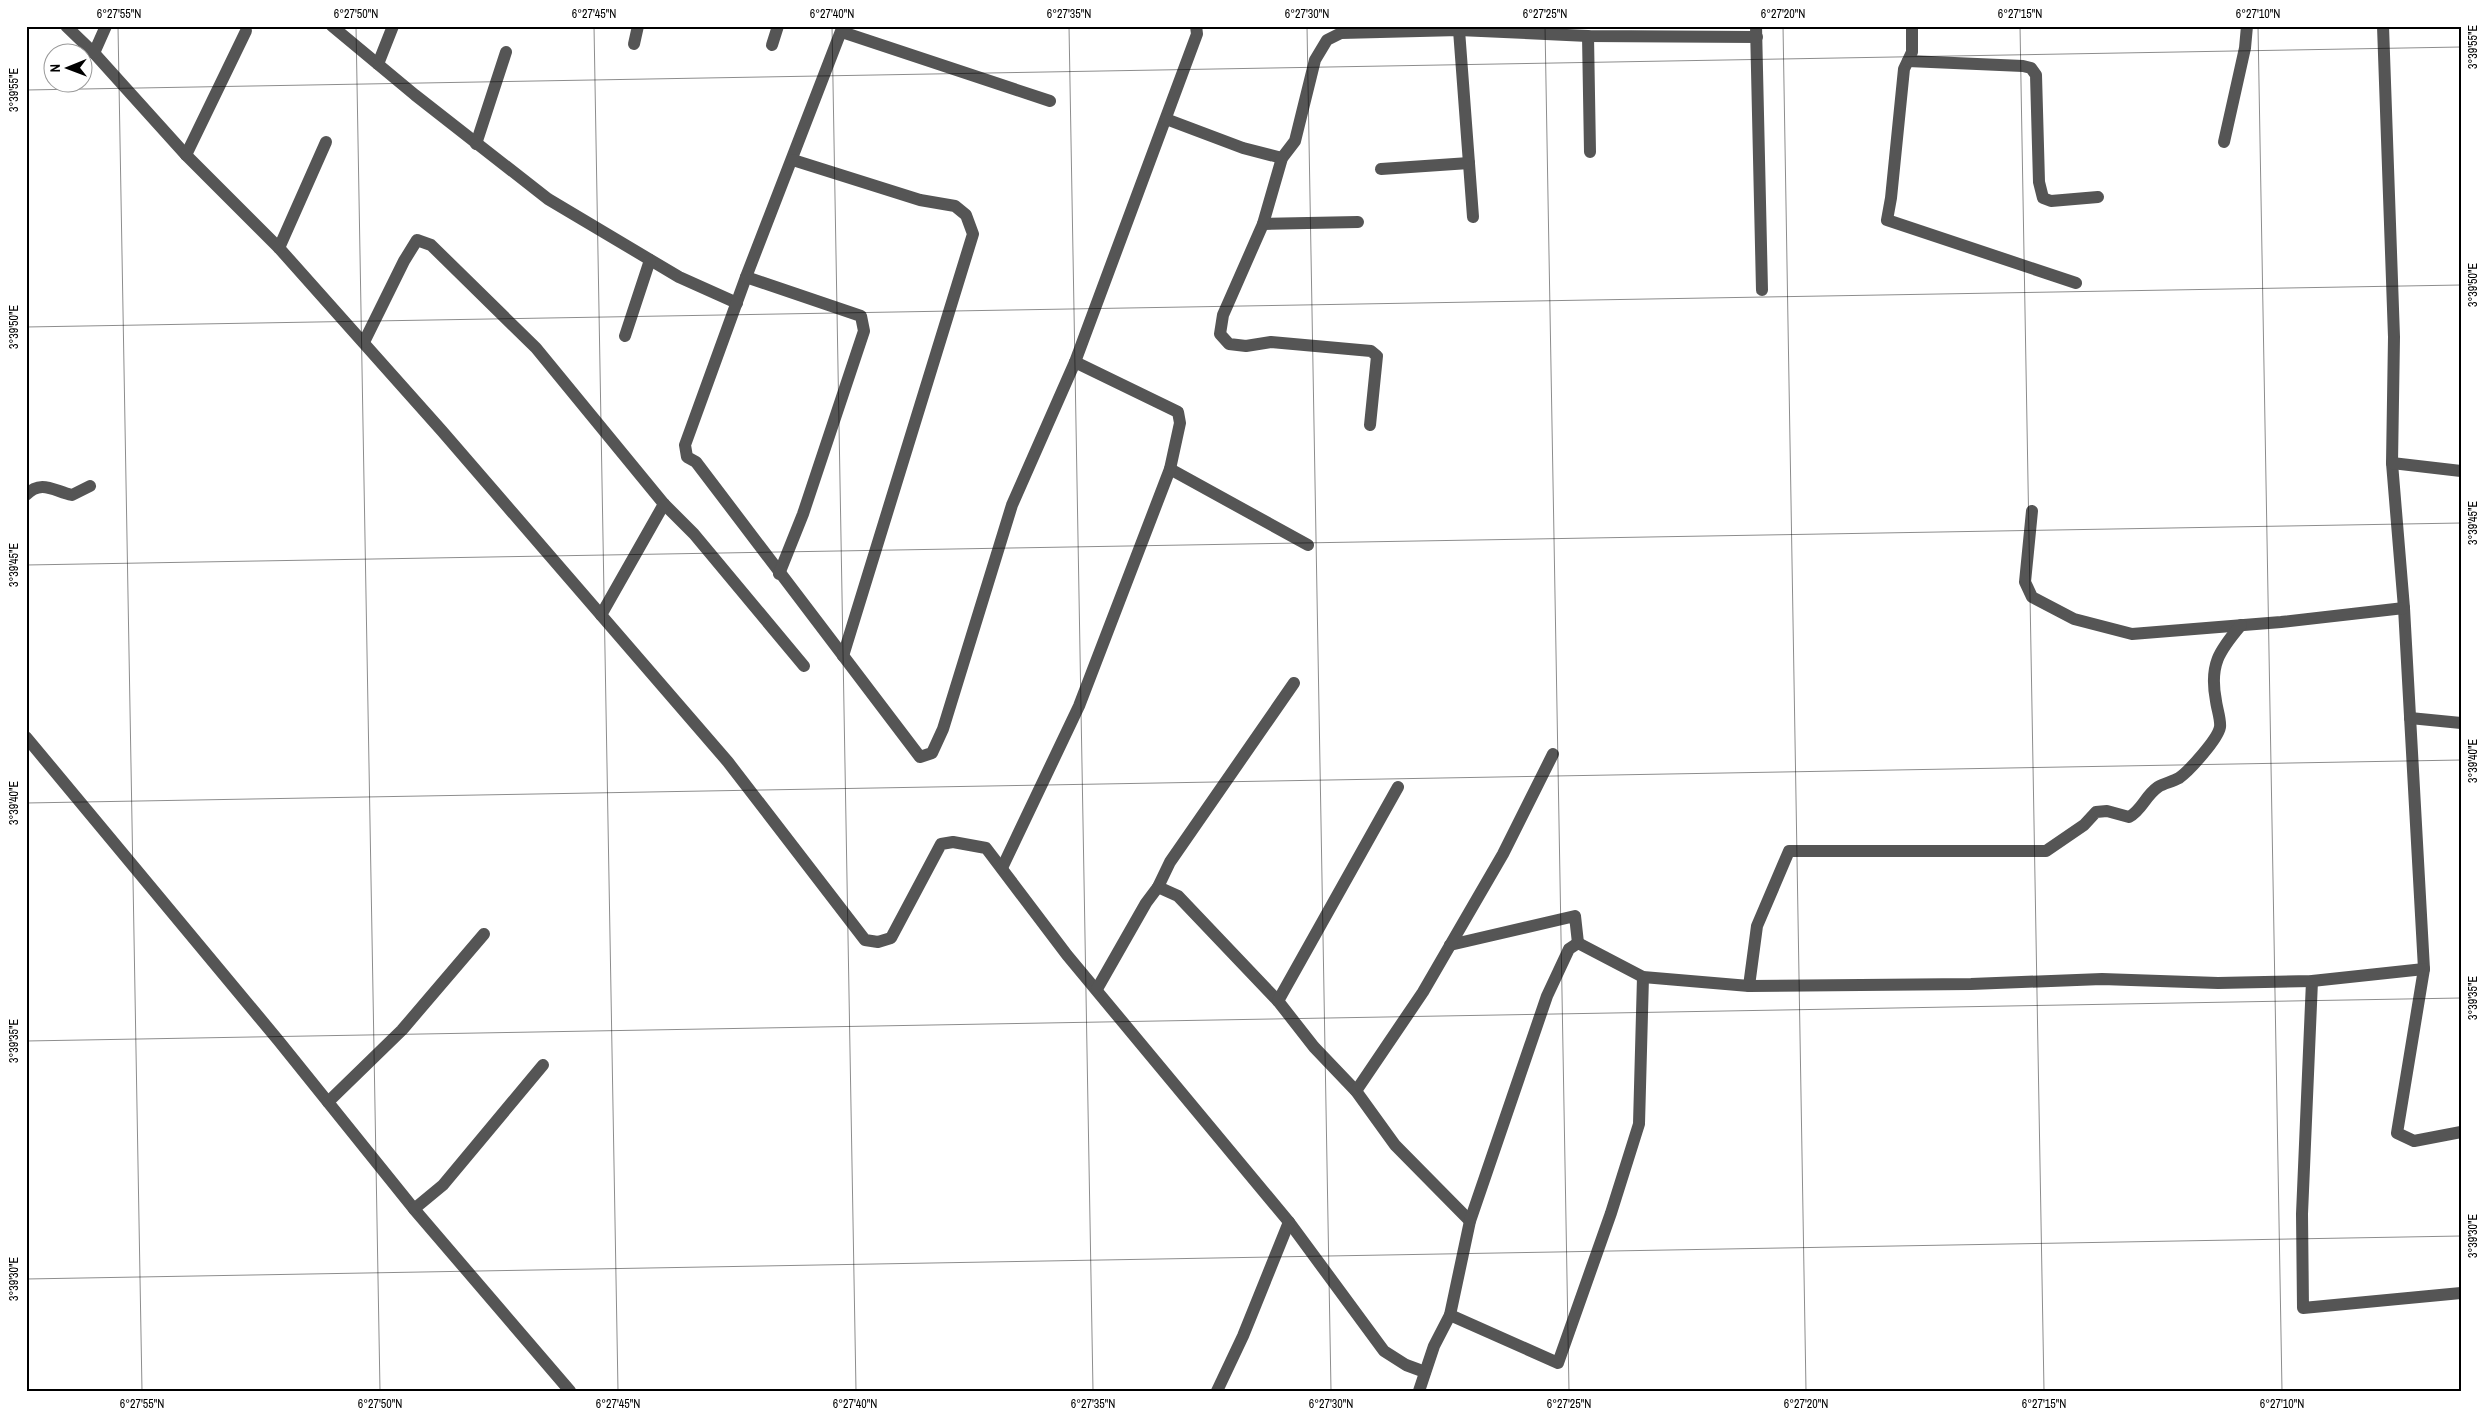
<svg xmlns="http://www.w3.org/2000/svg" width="2487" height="1417" font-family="'Archivo Narrow',sans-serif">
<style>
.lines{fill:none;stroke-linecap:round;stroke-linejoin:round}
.minor{stroke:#555;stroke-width:12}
.ticks{fill:none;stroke:#000;stroke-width:1;stroke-opacity:0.45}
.neatline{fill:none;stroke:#000;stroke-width:2}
.ticks-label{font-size:12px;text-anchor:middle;fill:#000}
</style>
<rect width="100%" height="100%" fill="#fff"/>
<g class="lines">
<!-- minor -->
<g class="minor">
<polyline points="66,26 94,53 186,155 279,248 442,431 728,762 865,940 878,942 891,938 941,844 953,842 986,848 1067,955 1289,1222 1384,1351 1406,1365 1425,1372"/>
<polyline points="332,26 415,95 548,199 679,277 737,303"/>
<polyline points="843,26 746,277 685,445 687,457 696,462 920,757 932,753 943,729 1012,505 1075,362 1197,34 1196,26"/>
<polyline points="1756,26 1762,290"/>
<polyline points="1912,26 1912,52 1904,69 1891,198 1887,220 2076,283"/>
<polyline points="2383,26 2394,337 2392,463 2404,608 2424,969 2397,1133 2414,1141 2461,1132"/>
<polyline points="1459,30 1473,217"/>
<polyline points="842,32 1050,101"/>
<polyline points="1588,36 1590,152"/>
<polyline points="634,44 638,26"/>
<polyline points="772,45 778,26"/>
<polyline points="94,53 106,26"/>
<polyline points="1908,61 2023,66 2031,68 2036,75 2039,182 2043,198 2051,201 2098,197"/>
<polyline points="378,64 393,26"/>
<polyline points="1166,119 1243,148 1282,158"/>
<polyline points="2224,142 2245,48 2247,26"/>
<polyline points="476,144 506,52"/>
<polyline points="186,155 246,31"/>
<polyline points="793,160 920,200 955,206 966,215 973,234 843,656"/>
<polyline points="1381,169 1469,163"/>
<polyline points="1263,224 1358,222"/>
<polyline points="279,248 326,142"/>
<polyline points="746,277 861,316 864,331 803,514 779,574"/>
<polyline points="625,336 650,260"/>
<polyline points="364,342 404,261 417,240 431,245 536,348 664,504 694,534 804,666"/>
<polyline points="1370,425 1377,356 1371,351 1271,342 1246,346 1229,344 1220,334 1223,315 1263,224 1282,158 1295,141 1315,60 1327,40 1341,33 1459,30 1588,36 1757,37"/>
<polyline points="2392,463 2461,471"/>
<polyline points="1170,469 1308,545"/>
<path d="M26 495C41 479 54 491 72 495L90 486"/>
<polyline points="2032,511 2025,582 2032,597 2074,619 2132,634 2281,622 2404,608"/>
<polyline points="601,615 664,504"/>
<polyline points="2410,718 2461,723"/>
<polyline points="26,737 278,1040 414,1209 570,1391"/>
<polyline points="1002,868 1079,706 1170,469 1180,423 1178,412 1075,362"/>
<polyline points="1158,887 1178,896 1278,1001 1314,1047 1356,1091 1395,1145 1470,1221"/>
<polyline points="1450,945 1575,916 1578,943"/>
<polyline points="2312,981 2302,1214 2303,1308 2461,1293"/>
<path d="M1749 986 1757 926 1789 851H2046L2084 825 2096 812 2107 811 2129 817C2142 810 2145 796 2158 787 2164 783 2172 782 2179 778 2189 771 2218 739 2220 727 2221 720 2217 709 2216 701 2209 665 2219 651 2241 625"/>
<polyline points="1097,989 1146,903 1158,887 1170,862 1294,683"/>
<polyline points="1278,1001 1398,787"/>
<polyline points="1356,1091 1423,992 1503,854 1553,754"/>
<polyline points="328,1102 402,1030 484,934"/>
<polyline points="414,1209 443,1185 543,1065"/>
<polyline points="1450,1315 1558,1363 1611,1213 1639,1124 1643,977"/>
<polyline points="1217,1391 1243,1336 1289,1222"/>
<polyline points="1419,1391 1434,1346 1450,1315 1470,1221 1547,996 1569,949 1578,943 1643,977 1749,986 1971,984 2102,979 2218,983 2312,981 2424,969"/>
</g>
</g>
<!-- ticks -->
<path class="ticks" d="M118 26 142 1391M356 26 380 1391M594 26 618 1391M832 26 856 1391M1069 26 1093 1391M1307 26 1331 1391M1545 26 1569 1391M1783 26 1806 1391M2020 26 2044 1391M2258 26 2282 1391M26 90 2461 47M26 327 2461 285M26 565 2461 523M26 803 2461 760M26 1041 2461 998M26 1279 2461 1236"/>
<!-- border -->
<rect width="2487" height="1417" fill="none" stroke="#ffffff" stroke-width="55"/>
<!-- north arrow -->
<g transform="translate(68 68) rotate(269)"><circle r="24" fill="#ffffff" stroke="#999999"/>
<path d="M0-4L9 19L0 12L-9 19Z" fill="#000000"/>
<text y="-8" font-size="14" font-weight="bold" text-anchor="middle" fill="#000000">N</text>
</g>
<rect x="28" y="28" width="2432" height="1362" class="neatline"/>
<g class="ticks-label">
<text x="119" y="18">6°27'55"N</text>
<text x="356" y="18">6°27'50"N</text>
<text x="594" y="18">6°27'45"N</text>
<text x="832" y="18">6°27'40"N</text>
<text x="1069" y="18">6°27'35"N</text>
<text x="1307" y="18">6°27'30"N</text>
<text x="1545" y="18">6°27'25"N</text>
<text x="1783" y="18">6°27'20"N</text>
<text x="2020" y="18">6°27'15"N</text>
<text x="2258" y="18">6°27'10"N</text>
<text transform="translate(2473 47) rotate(-90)" y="4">3°39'55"E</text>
<text transform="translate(14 90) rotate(-90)" y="4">3°39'55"E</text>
<text transform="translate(2473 285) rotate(-90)" y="4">3°39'50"E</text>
<text transform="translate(14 327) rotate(-90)" y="4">3°39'50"E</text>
<text transform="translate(2473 523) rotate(-90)" y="4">3°39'45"E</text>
<text transform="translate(14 565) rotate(-90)" y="4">3°39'45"E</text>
<text transform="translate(2473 761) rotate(-90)" y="4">3°39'40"E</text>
<text transform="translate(14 803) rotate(-90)" y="4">3°39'40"E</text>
<text transform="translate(2473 998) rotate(-90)" y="4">3°39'35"E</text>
<text transform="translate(14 1041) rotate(-90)" y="4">3°39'35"E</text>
<text transform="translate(2473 1236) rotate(-90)" y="4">3°39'30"E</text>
<text transform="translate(14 1279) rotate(-90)" y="4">3°39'30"E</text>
<text x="142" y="1408">6°27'55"N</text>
<text x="380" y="1408">6°27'50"N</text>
<text x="618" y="1408">6°27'45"N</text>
<text x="855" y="1408">6°27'40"N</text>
<text x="1093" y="1408">6°27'35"N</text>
<text x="1331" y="1408">6°27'30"N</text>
<text x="1569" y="1408">6°27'25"N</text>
<text x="1806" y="1408">6°27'20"N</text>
<text x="2044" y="1408">6°27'15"N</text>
<text x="2282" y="1408">6°27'10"N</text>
</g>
</svg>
